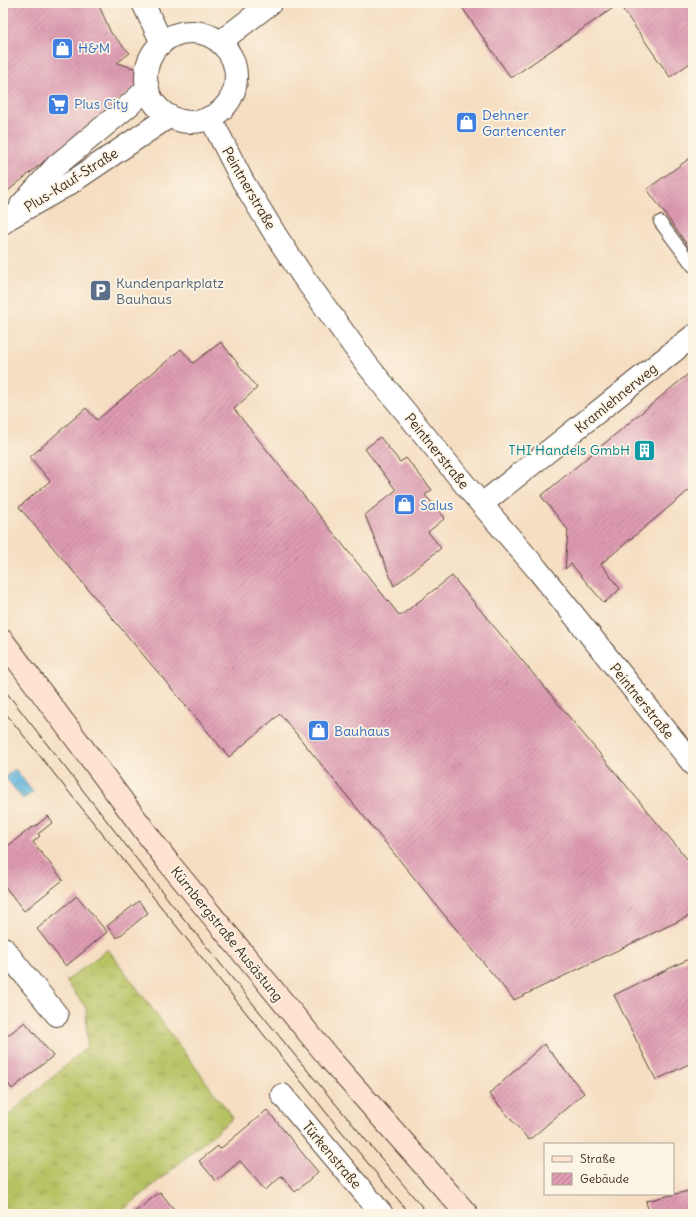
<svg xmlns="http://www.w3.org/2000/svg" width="696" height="1217" font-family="Delius,sans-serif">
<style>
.grass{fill:url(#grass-tufts);stroke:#797641}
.water{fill:url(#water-waves);stroke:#4d6f7d}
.building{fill:url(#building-hatch)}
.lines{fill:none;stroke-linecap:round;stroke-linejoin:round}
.service-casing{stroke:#574537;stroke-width:14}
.minor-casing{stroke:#574537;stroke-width:24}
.tertiary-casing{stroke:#574537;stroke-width:24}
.secondary-casing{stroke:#574537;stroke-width:24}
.service{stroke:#fff;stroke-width:12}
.minor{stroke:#fff;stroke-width:22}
.tertiary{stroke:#fff;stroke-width:22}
.secondary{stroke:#fee3d1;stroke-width:22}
.tram{stroke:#3b2a1e;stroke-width:1}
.labels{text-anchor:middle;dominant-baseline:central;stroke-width:3.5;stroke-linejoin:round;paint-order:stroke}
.shop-label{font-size:14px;fill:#366cbe;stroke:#fcf5e5;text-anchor:start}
.street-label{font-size:14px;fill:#3b2a1e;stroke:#fcf5e5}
.service-label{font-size:14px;fill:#4e5e75;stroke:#fcf5e5;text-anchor:start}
.culture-label{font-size:14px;fill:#0d838f;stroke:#fcf5e5;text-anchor:end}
</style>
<defs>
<pattern id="grass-tufts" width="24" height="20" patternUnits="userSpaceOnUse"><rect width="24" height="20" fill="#b7c264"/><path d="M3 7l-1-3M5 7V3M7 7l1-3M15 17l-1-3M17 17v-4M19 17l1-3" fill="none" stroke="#969e52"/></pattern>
<pattern id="water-waves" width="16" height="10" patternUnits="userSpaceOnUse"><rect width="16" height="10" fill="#5fb4dc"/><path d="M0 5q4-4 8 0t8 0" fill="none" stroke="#5093b2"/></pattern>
<pattern id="building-hatch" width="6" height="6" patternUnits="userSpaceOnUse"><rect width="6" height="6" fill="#de9bb2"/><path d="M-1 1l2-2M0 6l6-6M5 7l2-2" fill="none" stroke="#b57f90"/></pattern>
</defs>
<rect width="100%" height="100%" fill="#fcf5e5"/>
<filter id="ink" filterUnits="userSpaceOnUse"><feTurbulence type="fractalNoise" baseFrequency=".025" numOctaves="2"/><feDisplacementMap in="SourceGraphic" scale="8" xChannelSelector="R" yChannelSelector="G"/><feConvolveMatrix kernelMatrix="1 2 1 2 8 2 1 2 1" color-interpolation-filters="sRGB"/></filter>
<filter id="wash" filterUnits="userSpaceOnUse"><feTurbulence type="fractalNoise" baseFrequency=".012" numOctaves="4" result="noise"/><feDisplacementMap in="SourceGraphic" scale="16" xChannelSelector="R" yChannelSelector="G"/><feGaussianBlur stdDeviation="0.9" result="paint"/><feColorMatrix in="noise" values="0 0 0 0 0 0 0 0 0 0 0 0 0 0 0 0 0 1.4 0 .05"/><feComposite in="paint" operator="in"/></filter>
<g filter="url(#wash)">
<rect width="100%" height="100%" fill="#f5dec2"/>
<!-- grass -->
<polygon class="grass" points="108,949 233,1118 119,1214 3,1214 3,1120 87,1047 86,1008 66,981"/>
<!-- water -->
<polygon class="water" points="15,769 33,792 23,799 5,777"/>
<g id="blocks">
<!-- building -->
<g class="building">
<polygon points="3,3 98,3 111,33 130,53 117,63 137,69 140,73 141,82 3,195"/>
<polygon points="459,3 693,3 693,61 670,77 619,4 511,78"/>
<polygon points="693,156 693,253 647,189"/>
<polygon points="221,342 257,388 234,409 400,616 452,576 693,866 693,914 514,1000 280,714 229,757 19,507 50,481 30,457 86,408 97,420 181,349 193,363"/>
<polygon points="693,370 693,487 601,564 620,589 604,603 571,564 565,569 568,530 541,496"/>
<polygon points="380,437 400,462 406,458 432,490 425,495 445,518 428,532 441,548 394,586 365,515 396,490 365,449"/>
<polygon points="48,816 53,822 38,834 40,836 33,842 63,880 24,911 3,884 3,840 8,846 32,827 33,828"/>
<polygon points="77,896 107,932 66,966 37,929"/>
<polygon points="139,901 148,913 117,938 107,926"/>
<polygon points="693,957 693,1062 656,1080 614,995"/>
<polygon points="25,1022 53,1056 12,1089 3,1077 3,1039"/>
<polygon points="544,1044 584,1093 529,1140 489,1094"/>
<polygon points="267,1110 318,1172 295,1192 282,1176 265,1190 240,1161 216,1181 199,1161 218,1146 220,1149"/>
<polygon points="693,1190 693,1214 649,1214 646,1201"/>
<polygon points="160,1192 178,1214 132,1214"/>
</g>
</g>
</g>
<g filter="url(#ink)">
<use href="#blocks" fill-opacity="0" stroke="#574537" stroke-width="1"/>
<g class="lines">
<defs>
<polyline id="service" points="660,222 693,266"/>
<g id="minor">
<polyline points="220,42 271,3"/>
<polyline points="21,205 56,166 126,108 148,88"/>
<polyline points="3,223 9,218 69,184 170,116"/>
<polyline points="482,504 693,336"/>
<polyline points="3,948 57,1015"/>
<polyline points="282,1095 382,1214"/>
</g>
<g id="tertiary">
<polyline points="143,3 162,43"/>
<circle cx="191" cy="77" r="45"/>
<polyline points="210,117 242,180 275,234 302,275 368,366 471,492 537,569 693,764"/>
</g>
<polyline id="secondary" points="3,641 168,862 329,1058 467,1214"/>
</defs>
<!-- service casing -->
<use href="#service" class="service-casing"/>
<!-- minor casing -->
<use href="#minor" class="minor-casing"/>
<!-- tertiary casing -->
<use href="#tertiary" class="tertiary-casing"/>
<!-- secondary casing -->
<use href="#secondary" class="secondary-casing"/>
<!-- service -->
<use href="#service" class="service"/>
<!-- minor -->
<use href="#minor" class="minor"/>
<!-- tertiary -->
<use href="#tertiary" class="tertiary"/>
<!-- secondary -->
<use href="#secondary" class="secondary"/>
<!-- tram -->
<g class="tram">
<polyline points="3,688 171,903 302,1064 428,1214"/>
<polyline points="3,710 337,1126 410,1214"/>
</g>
</g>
</g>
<!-- icons -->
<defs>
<symbol id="shop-square" viewBox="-11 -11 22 22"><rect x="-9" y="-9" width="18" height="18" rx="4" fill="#3f7fe0" stroke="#fcf5e5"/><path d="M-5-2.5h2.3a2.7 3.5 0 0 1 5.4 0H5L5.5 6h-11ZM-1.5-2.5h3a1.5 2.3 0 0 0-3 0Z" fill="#fff"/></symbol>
<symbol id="supermarket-square" viewBox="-11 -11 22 22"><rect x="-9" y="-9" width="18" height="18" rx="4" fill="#3f7fe0" stroke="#fcf5e5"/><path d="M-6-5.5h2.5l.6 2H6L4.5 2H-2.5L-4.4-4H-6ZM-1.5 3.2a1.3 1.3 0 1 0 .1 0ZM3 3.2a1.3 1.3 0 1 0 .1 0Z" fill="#fff"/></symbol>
<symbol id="parking-square" viewBox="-11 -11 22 22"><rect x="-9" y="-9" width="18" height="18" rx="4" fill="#5c6f8a" stroke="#fcf5e5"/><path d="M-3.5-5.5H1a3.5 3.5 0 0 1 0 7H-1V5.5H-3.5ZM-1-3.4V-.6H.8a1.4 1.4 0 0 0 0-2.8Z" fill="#fff"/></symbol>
<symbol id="building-square" viewBox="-11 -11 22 22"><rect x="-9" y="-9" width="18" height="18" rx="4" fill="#0f9aa8" stroke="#fcf5e5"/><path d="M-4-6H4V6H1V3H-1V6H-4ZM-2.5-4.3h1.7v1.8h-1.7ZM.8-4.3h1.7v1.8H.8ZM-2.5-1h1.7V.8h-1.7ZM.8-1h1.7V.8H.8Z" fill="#fff"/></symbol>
</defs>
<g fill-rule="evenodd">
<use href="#shop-square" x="50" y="36" width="25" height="25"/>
<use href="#supermarket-square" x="46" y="92" width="25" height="25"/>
<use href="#shop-square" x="454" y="110" width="25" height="25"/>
<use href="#parking-square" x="88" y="278" width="25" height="25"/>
<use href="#building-square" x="632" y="438" width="25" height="25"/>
<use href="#shop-square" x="392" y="492" width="25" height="25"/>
<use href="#shop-square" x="306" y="718" width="25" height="25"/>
</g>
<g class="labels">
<!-- shop labels -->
<g class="shop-label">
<text x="78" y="48">H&amp;M</text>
<text x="74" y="104">Plus City</text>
<text x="482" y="115">Dehner<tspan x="482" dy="16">Gartencenter</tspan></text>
<text x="420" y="505">Salus</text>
<text x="334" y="731">Bauhaus</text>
</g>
<!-- street labels -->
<g class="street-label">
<text transform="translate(71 180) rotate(-32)">Plus-Kauf-Straße</text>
<text transform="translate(249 188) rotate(60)">Peintnerstraße</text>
<text transform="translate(616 398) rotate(-39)">Kramlehnerweg</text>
<text transform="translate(437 451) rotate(51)">Peintnerstraße</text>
<text transform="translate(642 701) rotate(51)">Peintnerstraße</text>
<text transform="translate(227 934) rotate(51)">Kürnbergstraße Ausästung</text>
<text transform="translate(332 1155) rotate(50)">Türkenstraße</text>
</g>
<!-- service labels -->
<g class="service-label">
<text x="116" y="283">Kundenparkplatz<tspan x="116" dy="16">Bauhaus</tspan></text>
</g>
<!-- culture labels -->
<g class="culture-label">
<text x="630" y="450">THI Handels GmbH</text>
</g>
</g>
<!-- margin -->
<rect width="696" height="1217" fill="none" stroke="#fcf5e5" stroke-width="16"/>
<!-- legend -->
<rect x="544" y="1143" width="130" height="52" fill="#fcf5e5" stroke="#afa495"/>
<rect x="552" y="1156" width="20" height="6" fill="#fee3d1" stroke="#afa495"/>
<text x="580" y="1163" font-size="12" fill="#3b2a1e">Straße</text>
<rect x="552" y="1173" width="20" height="12" fill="url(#building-hatch)" stroke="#afa495"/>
<text x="580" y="1183" font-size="12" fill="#3b2a1e">Gebäude</text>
</svg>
